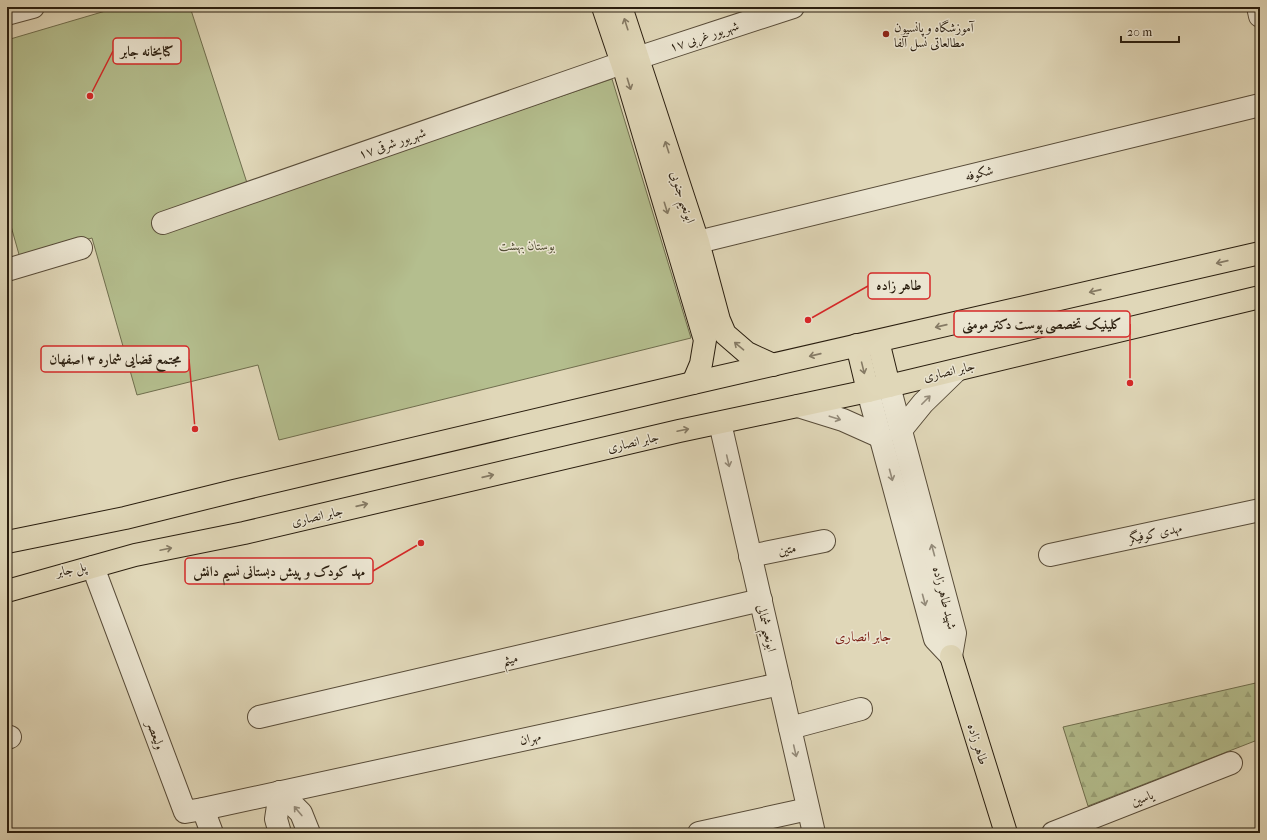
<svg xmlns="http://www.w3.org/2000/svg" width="1267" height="840" font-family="'IM FELL French Canon',Amiri,serif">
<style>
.forest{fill:url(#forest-firs);stroke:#6f6e4e}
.park{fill:#b4be8e;stroke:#6f6e4e}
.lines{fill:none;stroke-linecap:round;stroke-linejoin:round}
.minor-casing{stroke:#584c39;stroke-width:24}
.major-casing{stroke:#2a1e0f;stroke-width:24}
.minor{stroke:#ebe5d1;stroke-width:22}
.major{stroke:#e0d7b8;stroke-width:22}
.oneway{stroke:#857a64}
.oneway2{stroke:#948b7a}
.poi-dot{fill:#8f2418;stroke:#ebe5d1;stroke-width:1.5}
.labels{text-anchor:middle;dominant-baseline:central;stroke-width:3;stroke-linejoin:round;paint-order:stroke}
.poi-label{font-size:13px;fill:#2a1e0f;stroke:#ebe5d1;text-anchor:start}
.street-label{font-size:13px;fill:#2a1e0f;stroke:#ebe5d1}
.park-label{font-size:13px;font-style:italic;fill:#534e35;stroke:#ebe5d1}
.neighbourhood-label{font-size:14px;fill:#7a1f14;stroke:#ebe5d1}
.leader{fill:none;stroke:#d62828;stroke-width:1.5}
.callout-dot{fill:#d62828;stroke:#ebe5d1;stroke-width:1.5}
.callout{fill:#ebe5d1;stroke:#d62828;stroke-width:1.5}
.callout-label{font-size:14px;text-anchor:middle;font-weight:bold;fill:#2a1e0f}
</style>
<defs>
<pattern id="forest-firs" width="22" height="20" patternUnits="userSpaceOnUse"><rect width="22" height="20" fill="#b4be8e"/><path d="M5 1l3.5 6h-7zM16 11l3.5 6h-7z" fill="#9ba379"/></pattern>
</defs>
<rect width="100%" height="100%" fill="#e0d7b8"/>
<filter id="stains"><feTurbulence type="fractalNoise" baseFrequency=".005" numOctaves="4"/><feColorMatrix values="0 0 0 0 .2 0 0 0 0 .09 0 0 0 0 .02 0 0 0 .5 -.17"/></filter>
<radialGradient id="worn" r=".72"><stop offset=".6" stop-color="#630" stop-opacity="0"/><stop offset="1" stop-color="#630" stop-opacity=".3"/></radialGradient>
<!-- forest -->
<polygon class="forest" points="1260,682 1260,739 1088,806 1063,727"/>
<!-- park -->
<polygon class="park" points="119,7 190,7 248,186 450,134 612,79 691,338 279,440 258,365 137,395 92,238 20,258 7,212 7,40"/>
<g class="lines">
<defs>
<g id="minor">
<polyline points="1258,7 1260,16"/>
<polyline points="7,14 33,7"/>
<polyline points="163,223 622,63 793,7"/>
<polyline points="698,242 1260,105"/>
<polyline points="7,270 81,248"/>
<polyline points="889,386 955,633 951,656"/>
<polyline points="868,391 935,639 951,656"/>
<polyline points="798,406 843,420 881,437"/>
<polyline points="720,423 814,833"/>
<polyline points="901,430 923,403 957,370"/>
<polyline points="1050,555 1260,510"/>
<polyline points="750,556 824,541"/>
<polyline points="93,567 185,812 203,809 780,684"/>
<polyline points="259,717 761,600"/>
<polyline points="790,728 861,709"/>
<polyline points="7,738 10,737"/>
<polyline points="280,792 301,813 309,833"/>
<polyline points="203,809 212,833"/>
<polyline points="280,833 276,819 280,792"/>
<polyline points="699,833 808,809"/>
<polyline points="1053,833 1231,763"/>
</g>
<g id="major">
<polyline points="603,7 626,75 705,340 701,364 693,383"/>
<polyline points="621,7 698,242 719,320 725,334 747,353 773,365"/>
<polyline points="878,341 889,386"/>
<polyline points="857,345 868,391"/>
<polyline points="7,542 125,518 234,491 693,383 1260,253"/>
<polyline points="7,591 135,555 244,533 679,431 868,391 1260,297"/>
<polyline points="951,656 1006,833"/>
</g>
</defs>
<!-- minor casing -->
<use href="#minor" class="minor-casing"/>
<!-- major casing -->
<use href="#major" class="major-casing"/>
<!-- minor -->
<use href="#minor" class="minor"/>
<!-- major -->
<use href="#major" class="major"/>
</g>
<!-- one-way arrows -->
<defs><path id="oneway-shaft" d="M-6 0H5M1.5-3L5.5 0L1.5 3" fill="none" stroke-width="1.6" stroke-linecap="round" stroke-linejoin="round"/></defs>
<g class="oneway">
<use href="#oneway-shaft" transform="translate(626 24) rotate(-108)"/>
<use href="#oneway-shaft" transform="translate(629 84) rotate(73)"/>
<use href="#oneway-shaft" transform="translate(667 147) rotate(-108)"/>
<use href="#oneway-shaft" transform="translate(666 208) rotate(73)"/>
<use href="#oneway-shaft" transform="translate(1222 262) rotate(167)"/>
<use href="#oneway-shaft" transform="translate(1095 291) rotate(167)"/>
<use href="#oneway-shaft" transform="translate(941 326) rotate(167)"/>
<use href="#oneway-shaft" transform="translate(739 346) rotate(-140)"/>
<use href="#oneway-shaft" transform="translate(815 355) rotate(167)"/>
<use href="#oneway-shaft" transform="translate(863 368) rotate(76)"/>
<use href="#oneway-shaft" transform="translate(683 430) rotate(-12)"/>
<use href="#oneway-shaft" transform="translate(488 476) rotate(-13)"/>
<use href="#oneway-shaft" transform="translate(362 505) rotate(-13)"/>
<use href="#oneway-shaft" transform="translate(166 549) rotate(-12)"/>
</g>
<g class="oneway2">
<use href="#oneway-shaft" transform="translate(926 400) rotate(-45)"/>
<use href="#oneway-shaft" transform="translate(835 418) rotate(18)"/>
<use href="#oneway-shaft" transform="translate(728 461) rotate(77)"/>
<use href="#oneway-shaft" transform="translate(891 475) rotate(75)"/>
<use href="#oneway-shaft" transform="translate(933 550) rotate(-105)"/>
<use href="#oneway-shaft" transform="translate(924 600) rotate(75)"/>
<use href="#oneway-shaft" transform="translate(795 751) rotate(77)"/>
<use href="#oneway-shaft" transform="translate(298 811) rotate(-130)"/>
</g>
<!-- markers -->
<circle class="poi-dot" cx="886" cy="34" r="4"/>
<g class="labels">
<!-- poi labels -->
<g class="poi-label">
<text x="894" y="27">آموزشگاه و پانسیون<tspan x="894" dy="15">مطالعاتی نسل آلفا</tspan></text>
</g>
<!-- street labels -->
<g class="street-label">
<text transform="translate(704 36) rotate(-18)">۱۷ شهریور غربی</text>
<text transform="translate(392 143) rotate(-19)">۱۷ شهریور شرقی</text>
<text transform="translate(979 173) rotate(-14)">شکوفه</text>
<text transform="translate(683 197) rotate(72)">ابونعیم جنوبی</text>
<text transform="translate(949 371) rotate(-13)">جابر انصاری</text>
<text transform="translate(633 442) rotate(-13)">جابر انصاری</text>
<text transform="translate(317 516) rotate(-13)">جابر انصاری</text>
<text transform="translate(1155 533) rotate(-12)">مهدی کوفیگر</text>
<text transform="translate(787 549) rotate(-11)">متین</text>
<text transform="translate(71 569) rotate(-12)">پل جابر</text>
<text transform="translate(945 598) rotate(76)">شهید طاهر زاده</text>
<text transform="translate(767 628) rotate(77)">ابونعیم شمالی</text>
<text transform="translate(510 659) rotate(-13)">میثم</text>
<text transform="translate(156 735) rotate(70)">ولیعصر</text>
<text transform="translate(530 738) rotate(-12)">مهران</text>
<text transform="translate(978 744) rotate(73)">طاهر زاده</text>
<text transform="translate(1142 798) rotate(-21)">یاسین</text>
</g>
<!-- park labels -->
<g class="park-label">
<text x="527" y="245">بوستان بهشت</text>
</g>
<!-- neighbourhood labels -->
<g class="neighbourhood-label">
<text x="863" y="636">جابر انصاری</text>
</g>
</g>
<!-- callouts -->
<path class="leader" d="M90 96L113 51M808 320L868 286M1130 383L1130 324M195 429L189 359M421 543L373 571"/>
<g class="callout-dot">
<circle cx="90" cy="96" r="4"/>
<circle cx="808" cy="320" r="4"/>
<circle cx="1130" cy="383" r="4"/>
<circle cx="195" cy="429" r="4"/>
<circle cx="421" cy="543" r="4"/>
</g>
<g class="callout">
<rect x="113" y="38" width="68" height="26" rx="4"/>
<rect x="868" y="273" width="62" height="26" rx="4"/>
<rect x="954" y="311" width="176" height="26" rx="4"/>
<rect x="41" y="346" width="148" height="26" rx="4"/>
<rect x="185" y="558" width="188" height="26" rx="4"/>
</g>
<g class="callout-label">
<text x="147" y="56">کتابخانه جابر</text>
<text x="899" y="290">طاهر زاده</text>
<text x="1042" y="329">کلینیک تخصصی پوست دکتر مومنی</text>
<text x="115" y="364">مجتمع قضایی شماره ۳ اصفهان</text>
<text x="279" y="576">مهد کودک و پیش دبستانی نسیم دانش</text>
</g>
<!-- margin -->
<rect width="1267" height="840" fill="none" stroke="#e0d7b8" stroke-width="24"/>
<rect x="8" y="8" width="1251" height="824" fill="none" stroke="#2a1e0f" stroke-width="2"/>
<rect x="12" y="12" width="1243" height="816" fill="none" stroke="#2a1e0f"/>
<!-- scale -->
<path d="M1121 36v6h58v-6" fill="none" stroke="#2a1e0f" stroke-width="2"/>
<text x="1127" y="36" font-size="12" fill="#2a1e0f" stroke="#ebe5d1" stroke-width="3" paint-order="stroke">20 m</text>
<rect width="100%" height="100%" filter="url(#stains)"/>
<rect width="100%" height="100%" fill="url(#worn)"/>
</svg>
